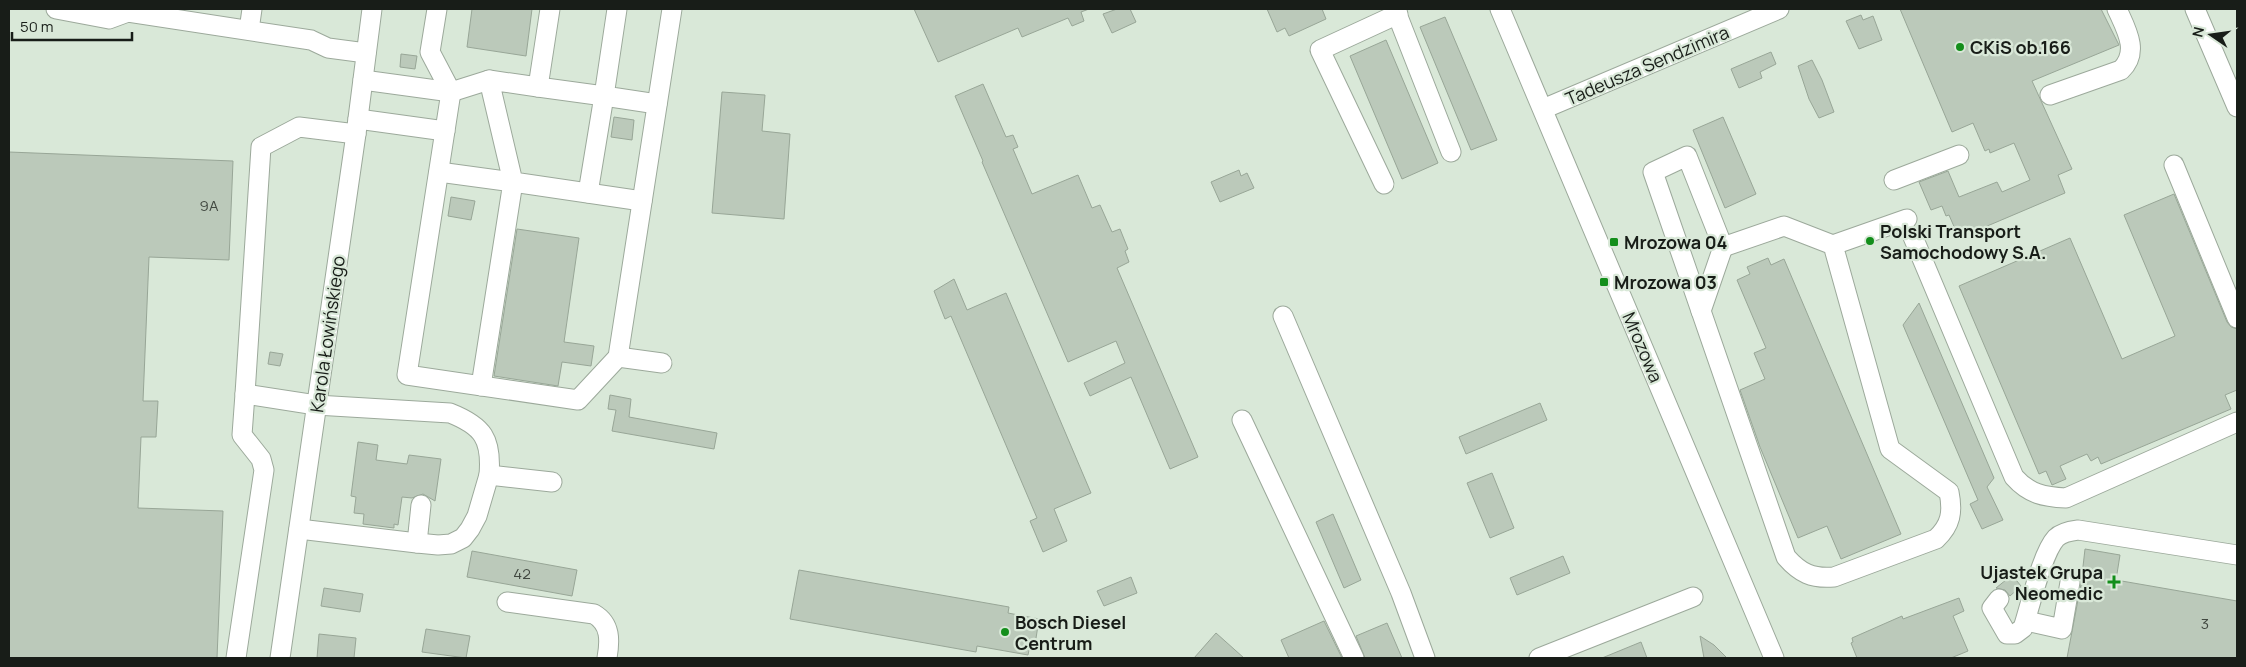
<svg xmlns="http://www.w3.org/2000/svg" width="2246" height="667" font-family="Manrope,sans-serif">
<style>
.building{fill:#bbc9ba;stroke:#98a697}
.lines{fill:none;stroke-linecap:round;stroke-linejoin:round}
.minor-casing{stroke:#9ca99b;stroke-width:21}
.minor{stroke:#fff;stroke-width:19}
.poi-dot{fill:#138e1b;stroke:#d9e8d8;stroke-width:2}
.labels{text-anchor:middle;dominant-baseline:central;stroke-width:4.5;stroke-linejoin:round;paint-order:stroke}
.number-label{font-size:15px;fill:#414840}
.poi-label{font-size:18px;font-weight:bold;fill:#181d18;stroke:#d9e8d8;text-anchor:start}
.street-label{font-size:18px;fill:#181d18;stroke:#d9e8d8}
</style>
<rect width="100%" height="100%" fill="#d9e8d8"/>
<!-- building -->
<g class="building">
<polygon points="472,9 532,9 526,56 467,47"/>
<polygon points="914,9 1089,9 1081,12 1084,21 1072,26 1068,18 1022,37 1018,28 938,62"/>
<polygon points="1117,9 1130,9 1136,22 1112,33 1103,14"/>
<polygon points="1267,9 1322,9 1326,19 1289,36 1285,28 1277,32"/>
<polygon points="1900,9 2101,9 2119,45 2032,81 2072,169 2058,175 2065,193 1959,238 1949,215 1946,216 1942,206 1931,210 1919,182 1948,171 1959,197 1997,182 2002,192 2030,180 2014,143 1990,153 1989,149 1985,151 1973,123 1952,132"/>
<polygon points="1861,15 1863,20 1873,16 1882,40 1859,49 1846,21"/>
<polygon points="1445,17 1497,140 1471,150 1420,27"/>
<polygon points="1386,40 1438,163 1402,179 1350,56"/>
<polygon points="1771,52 1776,64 1760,72 1762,78 1739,88 1731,69"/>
<polygon points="401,54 417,56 415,69 400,67"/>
<polygon points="1812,60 1822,80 1834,112 1819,118 1809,99 1798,66"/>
<polygon points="983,84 1006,137 1013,135 1018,147 1013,149 1032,194 1078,175 1092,208 1100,205 1112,232 1120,229 1128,249 1125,251 1129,262 1117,268 1198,457 1170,469 1131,377 1090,396 1084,383 1125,363 1116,341 1068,362 982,162 983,161 955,96"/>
<polygon points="722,92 765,95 762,131 790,134 784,219 712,213"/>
<polygon points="614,117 634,120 632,140 611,137"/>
<polygon points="1723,117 1756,194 1725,208 1693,130"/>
<polygon points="9,152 233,161 229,260 149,257 143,401 158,401 156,437 141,437 138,508 223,511 217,658 9,658"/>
<polygon points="1239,170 1241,176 1247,173 1254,188 1220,202 1211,182"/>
<polygon points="2174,194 2227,322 2231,327 2237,329 2237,390 2225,395 2231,409 2101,464 2098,457 2091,461 2087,454 2060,466 2066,479 2052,485 2046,471 2039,474 1959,286 2070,238 2122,359 2175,336 2124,215"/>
<polygon points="451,197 475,201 471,220 448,216"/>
<polygon points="517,229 579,238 564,342 594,346 591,366 562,362 558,386 494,376"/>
<polygon points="1768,258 1771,265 1784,259 1901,534 1841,559 1827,526 1798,538 1760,447 1740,390 1765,379 1754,353 1766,348 1737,280 1750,274 1747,267"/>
<polygon points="954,279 967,310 1006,293 1091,493 1054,509 1067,541 1043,552 1030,521 1037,518 951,316 945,319 934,291"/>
<polygon points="1919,303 1994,478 1987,487 2003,520 1982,529 1970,504 1978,500 1903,325"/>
<polygon points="270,352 283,354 280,366 268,364"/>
<polygon points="610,395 631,399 629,417 717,433 714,449 612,431 616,410 608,409"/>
<polygon points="1540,403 1547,420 1466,454 1459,437"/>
<polygon points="358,442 378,445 376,460 407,464 409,455 441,459 435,501 423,494 412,498 402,497 398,525 394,524 394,528 363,524 364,514 354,513 356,497 351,496"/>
<polygon points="1492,473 1514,528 1490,538 1467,483"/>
<polygon points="1333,514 1361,580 1344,588 1316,522"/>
<polygon points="2085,549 2120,555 2116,580 2237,601 2237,658 2067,658 2081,584"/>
<polygon points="472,551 577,570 572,596 467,577"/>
<polygon points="1563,556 1570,573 1517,595 1510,578"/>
<polygon points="799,570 1009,607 1008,613 1039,619 1034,651 1029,650 1028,655 977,646 976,652 790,619"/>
<polygon points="2012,575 2021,586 2010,596 2005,590 1996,588"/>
<polygon points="1131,577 1137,593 1104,606 1097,591"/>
<polygon points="324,588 363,594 360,612 321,606"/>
<polygon points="1959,598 1964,611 1953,616 1968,651 1951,658 1857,658 1851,643 1853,642 1852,638 1902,616 1903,619"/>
<polygon points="1324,621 1342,658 1289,658 1281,640"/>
<polygon points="1387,623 1402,658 1365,658 1356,636"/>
<polygon points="426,629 470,636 466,658 422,652"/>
<polygon points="1216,633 1244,658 1194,658"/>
<polygon points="319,634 356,638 354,658 317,658"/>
<polygon points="1700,636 1714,645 1727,658 1704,658"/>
<polygon points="1641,642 1647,658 1602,658"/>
</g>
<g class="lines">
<defs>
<g id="minor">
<polyline points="56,9 109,19 128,12 311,40 328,48 366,53"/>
<polyline points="437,9 430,52 451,92 407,375 578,400 618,357 672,9"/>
<polyline points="550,9 538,87 604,96 588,193"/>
<polyline points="617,9 604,96 657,104"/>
<polyline points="1395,9 1451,152"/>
<polyline points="1500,9 1774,658"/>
<polyline points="2195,9 2237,107"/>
<polyline points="249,30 252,9"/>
<polyline points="363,80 451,92 489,80"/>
<polyline points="538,87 489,80 513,182 642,201"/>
<path d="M2050 95 2121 70C2140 52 2126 29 2117 9"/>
<polyline points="1543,109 1779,9"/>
<polyline points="358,119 445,131"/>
<polyline points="2174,165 2237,318"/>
<polyline points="439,172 513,182 481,386"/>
<polyline points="1894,180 1959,155"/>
<polyline points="1384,184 1320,50 1398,14"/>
<path d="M1913 237 2014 477C2029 494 2044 497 2066 498L2237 422"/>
<path d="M1833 245 1784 226 1723 247 1687 156 1653 172 1786 557C1800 573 1812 579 1834 577L1936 539C1951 525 1953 512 1949 492L1890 449 1833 245 1907 219"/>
<polyline points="1701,311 1723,247"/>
<polyline points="1283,316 1401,593 1425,658"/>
<polyline points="618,357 662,363"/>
<polyline points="245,394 261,147 299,127 356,134"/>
<polyline points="1242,420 1354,658"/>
<polyline points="299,529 417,543 438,545 451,544 463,538 470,529 477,516 489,475 552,482"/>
<polyline points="417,543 421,505"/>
<path d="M1999 599 1992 608 2007 634H2015L2023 628C2030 607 2042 553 2056 538 2061 533 2070 531 2078 530L2237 555"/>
<path d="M507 602 594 614C611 624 610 641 607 658"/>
<polyline points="2026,621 2062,629 2070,582"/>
<path d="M236 658 264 470 261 459 242 435 245 394 316 405 450 413C483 426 492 439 489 475"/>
<polyline points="280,658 356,134 372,9"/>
<polyline points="1539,658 1693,597"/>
</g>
</defs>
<!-- minor casing -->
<use href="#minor" class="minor-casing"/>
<!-- minor -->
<use href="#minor" class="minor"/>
</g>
<!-- markers -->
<g class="poi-dot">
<circle cx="1960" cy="47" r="5"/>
<circle cx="1870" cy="241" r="5"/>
<rect x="1609" y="237" width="10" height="10" rx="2.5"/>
<rect x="1599" y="277" width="10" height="10" rx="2.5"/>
<path d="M2111.5 574.5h5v5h5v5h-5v5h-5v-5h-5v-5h5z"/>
<circle cx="1005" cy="632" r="5"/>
</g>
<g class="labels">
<!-- number labels -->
<g class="number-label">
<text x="209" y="205">9A</text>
<text x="522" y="573">42</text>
<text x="2205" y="623">3</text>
</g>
<!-- poi labels -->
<g class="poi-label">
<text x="1970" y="47">CKiS ob.166</text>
<text x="1880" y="231">Polski Transport<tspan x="1880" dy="21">Samochodowy S.A.</tspan></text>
<text x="1624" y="242">Mrozowa 04</text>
<text x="1614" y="282">Mrozowa 03</text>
<text x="2103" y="572" text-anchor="end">Ujastek Grupa<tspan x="2103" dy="21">Neomedic</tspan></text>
<text x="1015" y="622">Bosch Diesel<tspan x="1015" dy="21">Centrum</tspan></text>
</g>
<!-- street labels -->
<g class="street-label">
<text transform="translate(1647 65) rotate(-23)">Tadeusza Sendzimira</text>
<text transform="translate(327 334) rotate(-82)">Karola Łowińskiego</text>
<text transform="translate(1643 347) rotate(67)">Mrozowa</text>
</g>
</g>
<!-- border -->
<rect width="2246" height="667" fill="none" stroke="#181d18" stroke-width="20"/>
<!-- north arrow -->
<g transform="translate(2211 35) rotate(283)" stroke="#d9e8d8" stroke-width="4" paint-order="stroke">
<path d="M0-4L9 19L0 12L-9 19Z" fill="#181d18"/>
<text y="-8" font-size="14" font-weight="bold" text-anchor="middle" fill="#181d18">N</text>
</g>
<!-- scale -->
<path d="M12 32v8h120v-8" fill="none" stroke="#181d18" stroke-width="2.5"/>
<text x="20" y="32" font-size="15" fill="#181d18" stroke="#d9e8d8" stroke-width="4" paint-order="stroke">50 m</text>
</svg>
